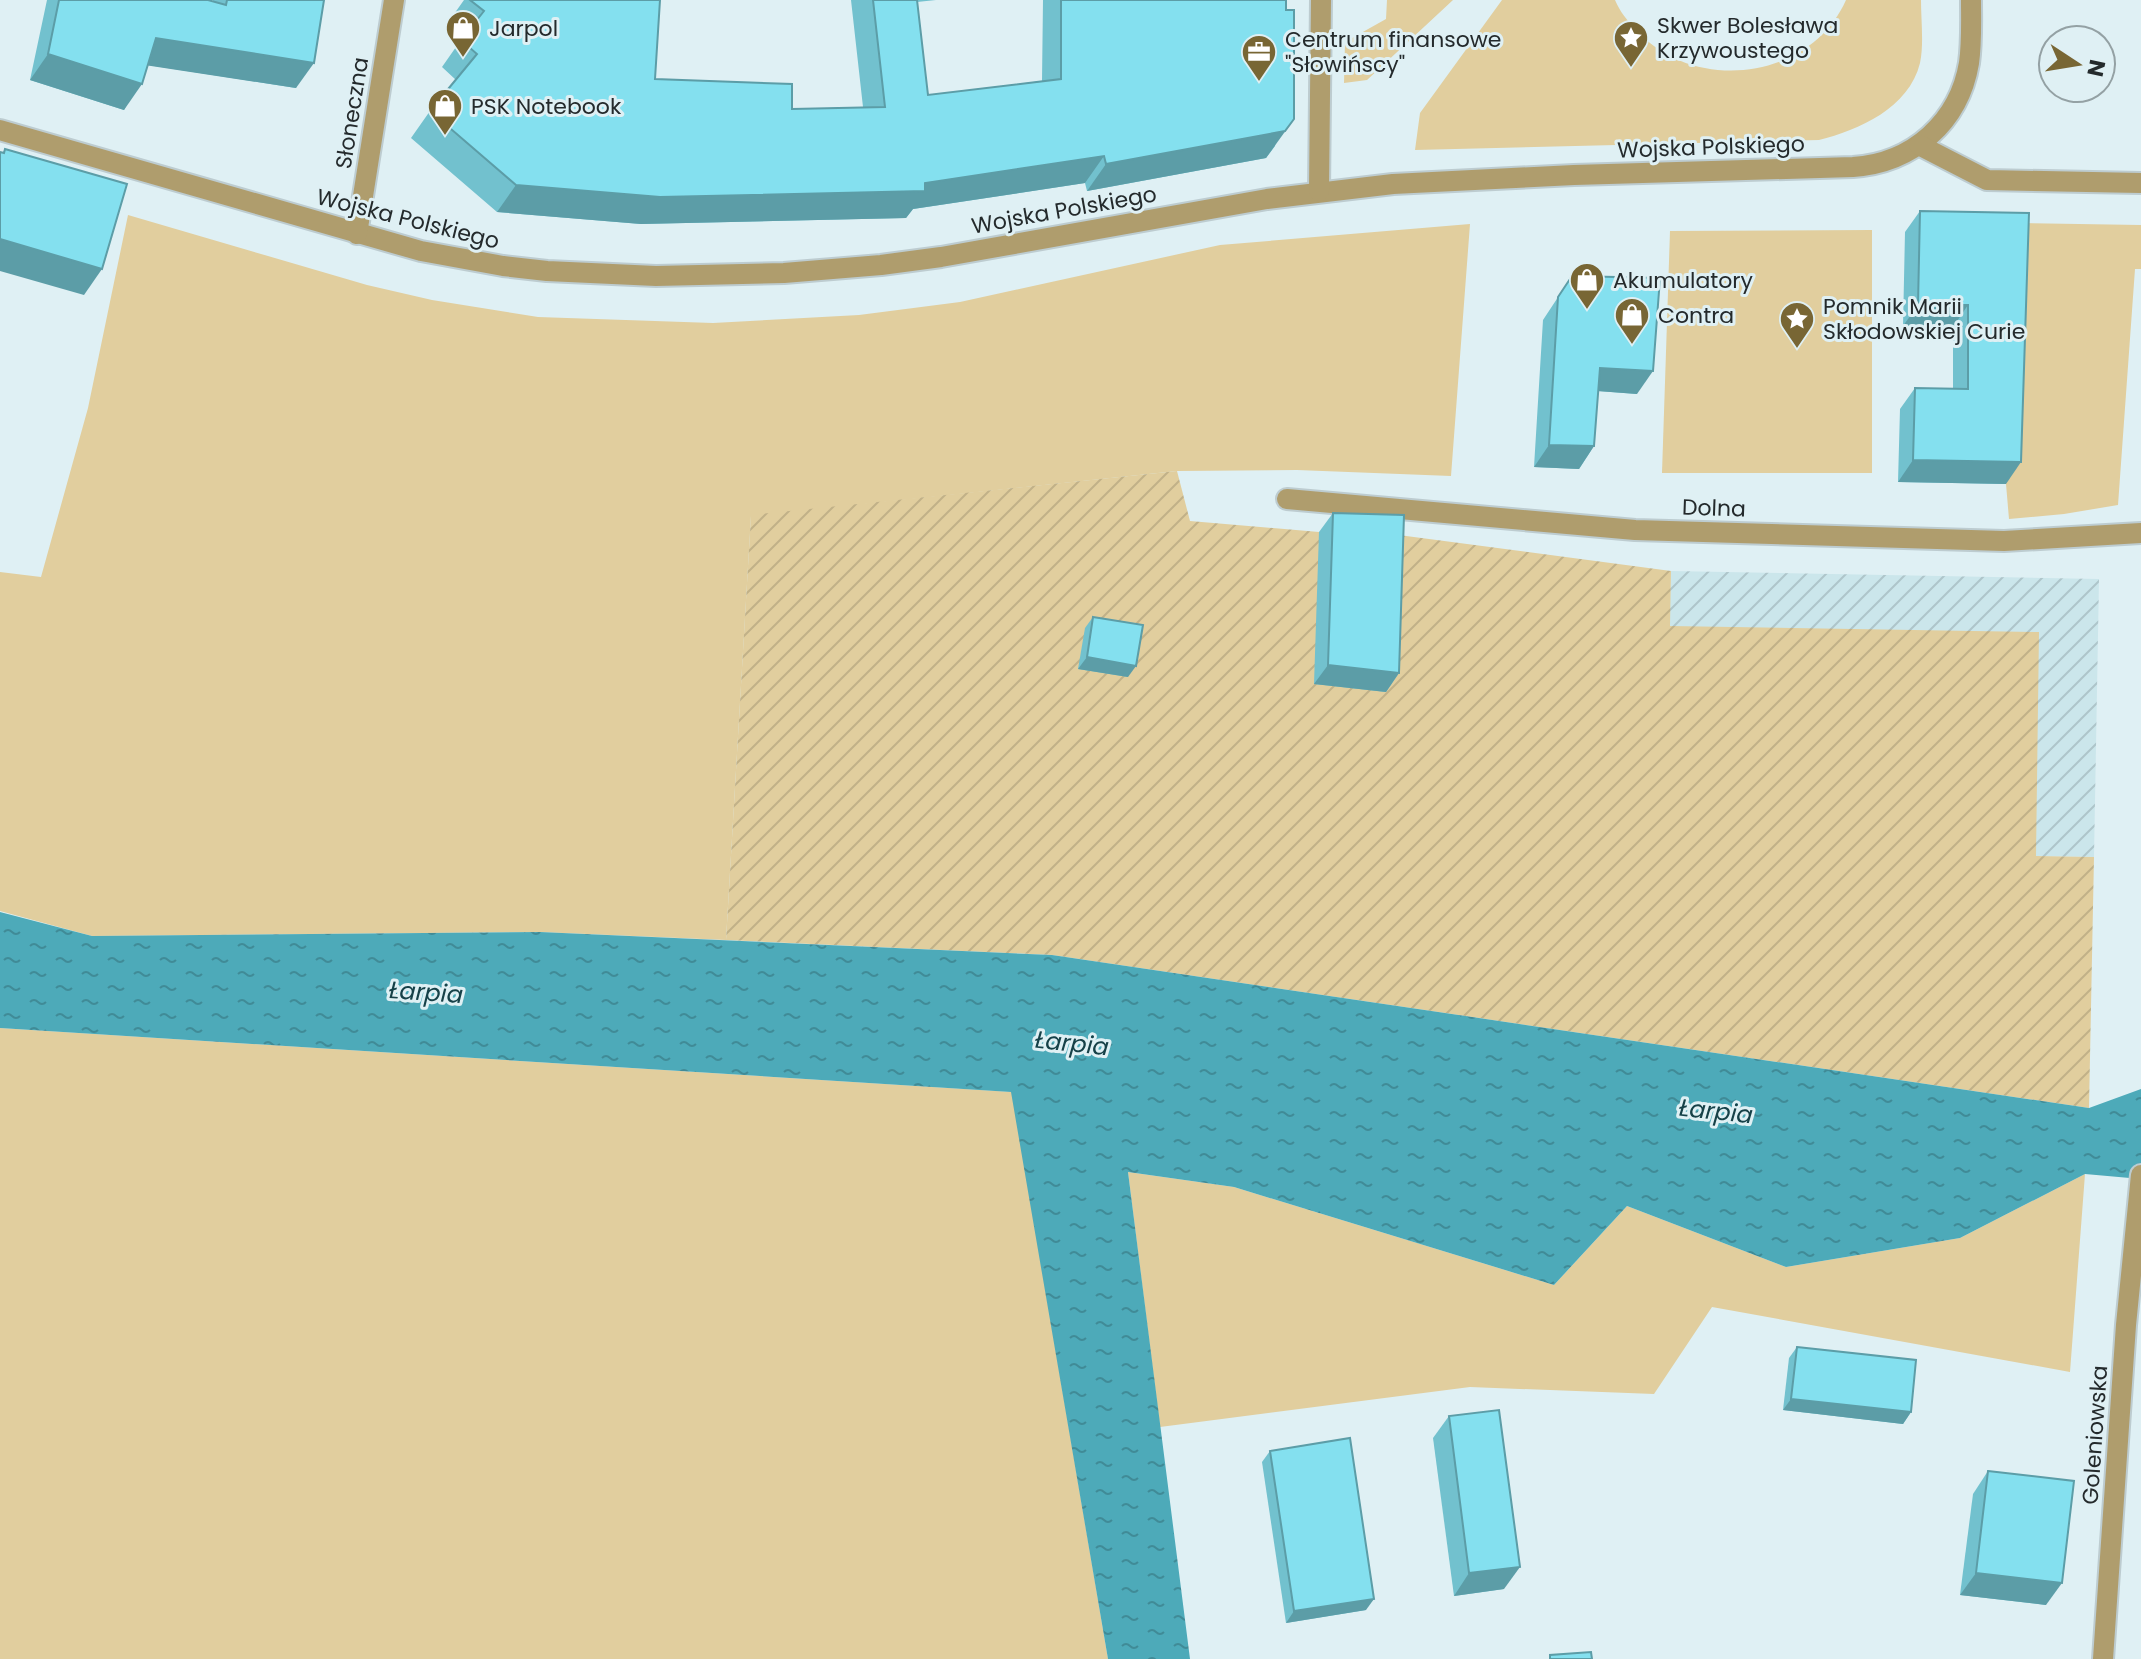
<svg xmlns="http://www.w3.org/2000/svg" width="2141" height="1659" font-family="Poppins,sans-serif">
<style>
.industrial{fill:url(#industrial-furrows)}
.green{fill:#e1ce9e}
.garden{fill:url(#garden-furrows)}
.water{fill:url(#water-ripples)}
.lines{fill:none;stroke-linecap:round;stroke-linejoin:round}
.minor-casing{stroke:#bdccd0;stroke-width:24}
.minor{stroke:#af9d6d;stroke-width:20}
.wall{fill:#72c1ce}
.shaded-wall{fill:#5c9da7}
.building{fill:#84e0ef;stroke:#5c9da7;stroke-width:2}
.labels{text-anchor:middle;dominant-baseline:central;stroke-width:6;stroke-linejoin:round;paint-order:stroke}
.poi-label{font-size:22px;fill:#242a2c;stroke:#dff0f4;text-anchor:start}
.street-label{font-size:22px;fill:#242a2c;stroke:#dff0f4}
.water-label{font-size:24px;font-style:italic;fill:#164148;stroke:#dff0f4}
</style>
<defs>
<pattern id="industrial-furrows" width="10" height="10" patternUnits="userSpaceOnUse" patternTransform="scale(2)"><rect width="10" height="10" fill="#cbe6eb"/><path d="M-1 1l2-2M0 10L10 0M9 11l2-2" fill="none" stroke="#aec5ca"/></pattern>
<pattern id="garden-furrows" width="10" height="10" patternUnits="userSpaceOnUse" patternTransform="scale(2)"><rect width="10" height="10" fill="#e1ce9e"/><path d="M-1 1l2-2M0 10L10 0M9 11l2-2" fill="none" stroke="#c1b188"/></pattern>
<pattern id="water-ripples" width="26" height="14" patternUnits="userSpaceOnUse" patternTransform="scale(2)"><rect width="26" height="14" fill="#4daab9"/><path d="M2 4q2-2 4 0t4 0M15 11q2-2 4 0t4 0" fill="none" stroke="#408b97"/></pattern>
</defs>
<rect width="100%" height="100%" fill="#dff0f4"/>
<!-- industrial -->
<polygon class="industrial" points="1671,571 2099,579 2094,857 2036,856 1669,626"/>
<!-- green -->
<g class="green">
<polygon points="1387,0 1453,0 1367,80 1344,83 1345,42 1386,19"/>
<path d="M1502 0H1615C1620 12 1627 20 1636 30 1694 94 1810 81 1846 0H1921C1921 20 1924 44 1920 63 1909 108 1859 130 1819 140L1415 150 1420 113Z"/>
<polygon points="128,215 367,285 432,300 538,317 713,323 859,315 960,302 1220,245 1470,224 1451,476 1297,470 1177,471 751,516 726,940 540,932 92,936 0,911 0,572 41,577 88,408"/>
<polygon points="2014,223 2141,225 2141,269 2135,269 2118,505 2064,514 2009,519 2006,484"/>
<polygon points="1872,230 1872,473 1662,473 1670,231"/>
<polygon points="0,1028 1012,1092 1108,1659 0,1659"/>
<polygon points="1128,1172 1234,1187 1554,1285 1627,1206 1786,1267 1960,1238 2085,1174 2070,1372 1712,1307 1654,1394 1470,1387 1160,1427"/>
</g>
<!-- garden -->
<polygon class="garden" points="1177,471 1190,521 1319,532 1391,534 1671,571 1670,626 2039,632 2036,856 2094,857 2089,1108 1052,955 726,940 751,515"/>
<!-- water -->
<polygon class="water" points="0,912 92,936 540,932 1052,955 2089,1108 2141,1089 2141,1179 2085,1174 1960,1238 1786,1267 1627,1206 1554,1285 1234,1187 1128,1172 1190,1659 1108,1659 1011,1092 0,1028"/>
<g class="lines">
<defs>
<g id="minor">
<path d="M0 130 421 251 503 266 547 271 656 276 784 273 881 265 941 257 1267 199 1393 184 1574 175 1853 167C1913 163 1959 122 1969 63 1972 42 1971 20 1971 0"/>
<polyline points="1919,145 1987,180 2141,183"/>
<polyline points="1319,191 1321,0"/>
<polyline points="357,234 394,0"/>
<polyline points="1287,499 1635,530 2004,541 2141,533"/>
<polyline points="2103,1659 2126,1325 2141,1175"/>
</g>
</defs>
<!-- minor casing -->
<use href="#minor" class="minor-casing"/>
<!-- minor -->
<use href="#minor" class="minor"/>
</g>
<!-- wall -->
<g class="wall">
<polygon points="47,0 208,0 213,1 213,0 324,0 296,88 148,65 124,110 30,80"/>
<polygon points="464,0 660,0 655,79 792,109 863,107 851,0 838,0 936,0 917,2 928,95 1042,81 1043,0 1286,0 1275,146 1266,158 1087,191 1085,183 913,209 906,218 641,224 497,212 411,138 430,111 456,80 442,67 463,37 447,24"/>
<polygon points="1920,211 2029,213 2006,484 1898,482 1900,409 1915,388 1953,388 1953,327 1903,326 1905,232"/>
<polygon points="1572,276 1637,394 1598,391 1594,446 1579,469 1534,467 1543,320"/>
<polygon points="1333,513 1399,673 1386,692 1314,684 1319,532"/>
<polygon points="1093,617 1128,677 1078,669 1085,628"/>
<polygon points="1797,1347 1911,1412 1903,1424 1783,1410 1789,1358"/>
<polygon points="1449,1416 1504,1589 1454,1596 1433,1438"/>
<polygon points="1270,1451 1366,1610 1286,1623 1262,1462"/>
<polygon points="1988,1471 2046,1605 1960,1595 1973,1494"/>
</g>
<!-- shaded-wall -->
<g class="shaded-wall">
<polygon points="156,38 314,63 296,88 138,64"/>
<polygon points="48,54 142,84 124,110 30,80"/>
<polygon points="1294,119 1266,158 1087,191 1106,164"/>
<polygon points="1104,156 1085,183 913,209 906,218 641,224 497,212 516,185 925,183"/>
<polygon points="0,239 102,269 84,295 0,271"/>
<polygon points="1918,305 1968,305 1953,327 1903,326"/>
<polygon points="1600,368 1653,371 1637,394 1584,390"/>
<polygon points="1549,445 1594,446 1579,469 1534,467"/>
<polygon points="1913,460 2021,462 2006,484 1898,482"/>
<polygon points="1087,657 1136,666 1128,677 1078,669"/>
<polygon points="1328,665 1399,673 1386,692 1314,684"/>
<polygon points="1791,1399 1911,1412 1903,1424 1783,1410"/>
<polygon points="1520,1567 1504,1589 1454,1596 1469,1573"/>
<polygon points="1976,1573 2062,1583 2046,1605 1960,1595"/>
<polygon points="1374,1599 1366,1610 1286,1623 1294,1611"/>
</g>
<!-- building -->
<g class="building">
<polygon points="59,0 208,0 226,5 227,0 324,0 314,63 156,38 142,84 48,54"/>
<polygon points="470,0 660,0 655,79 792,84 792,109 885,107 873,0 917,0 928,95 1061,79 1061,0 1286,0 1286,10 1294,10 1294,119 1285,131 1106,164 1104,156 925,183 925,191 660,197 516,185 430,111 477,54 461,40 484,11"/>
<polygon points="5,149 127,184 102,269 0,239 0,152 4,153"/>
<polygon points="1920,211 2029,213 2021,462 1913,460 1915,388 1968,389 1968,305 1918,305"/>
<polygon points="1572,276 1660,278 1653,371 1600,368 1594,446 1549,445 1558,297"/>
<polygon points="1333,513 1404,515 1399,673 1328,665"/>
<polygon points="1093,617 1143,625 1136,666 1087,657"/>
<polygon points="1797,1347 1916,1360 1911,1412 1791,1399"/>
<polygon points="1499,1410 1520,1567 1469,1573 1449,1416"/>
<polygon points="1350,1438 1374,1599 1294,1611 1270,1451"/>
<polygon points="1988,1471 2074,1481 2062,1583 1976,1573"/>
<polygon points="1591,1652 1592,1659 1550,1659 1550,1655"/>
</g>
<!-- icons -->
<defs>
<symbol id="shop-pin" viewBox="-11 -11 22 30"><path d="M0 17L-7.5 6A9.5 9.5 0 1 1 7.5 6Z" fill="#786634" stroke="#dff0f4"/><path d="M-5-2.5h2.3a2.7 3.5 0 0 1 5.4 0H5L5.5 6h-11ZM-1.5-2.5h3a1.5 2.3 0 0 0-3 0Z" fill="#fff"/></symbol>
<symbol id="sight-pin" viewBox="-11 -11 22 30"><path d="M0 17L-7.5 6A9.5 9.5 0 1 1 7.5 6Z" fill="#786634" stroke="#dff0f4"/><path d="M0-6L1.8-2.2L6-1.7L2.9 1.2L3.7 5.4L0 3.3L-3.7 5.4L-2.9 1.2L-6-1.7L-1.8-2.2Z" fill="#fff"/></symbol>
<symbol id="office-pin" viewBox="-11 -11 22 30"><path d="M0 17L-7.5 6A9.5 9.5 0 1 1 7.5 6Z" fill="#786634" stroke="#dff0f4"/><path d="M-6-3h4V-5.5h4V-3h4V5H-6ZM-1-4.5V-3h2v-1.5ZM-6 0V1H6V0Z" fill="#fff"/></symbol>
</defs>
<g fill-rule="evenodd">
<use href="#shop-pin" x="443" y="8" width="40" height="54"/>
<use href="#sight-pin" x="1611" y="18" width="40" height="54"/>
<use href="#office-pin" x="1239" y="32" width="40" height="54"/>
<use href="#shop-pin" x="425" y="86" width="40" height="54"/>
<use href="#shop-pin" x="1567" y="260" width="40" height="54"/>
<use href="#shop-pin" x="1612" y="295" width="40" height="54"/>
<use href="#sight-pin" x="1777" y="299" width="40" height="54"/>
</g>
<g class="labels">
<!-- poi labels -->
<g class="poi-label">
<text x="1657" y="25">Skwer Bolesława<tspan x="1657" dy="25">Krzywoustego</tspan></text>
<text x="489" y="28">Jarpol</text>
<text x="1285" y="39">Centrum finansowe<tspan x="1285" dy="25">"Słowińscy"</tspan></text>
<text x="471" y="106">PSK Notebook</text>
<text x="1613" y="280">Akumulatory</text>
<text x="1823" y="306">Pomnik Marii<tspan x="1823" dy="25">Skłodowskiej Curie</tspan></text>
<text x="1658" y="315">Contra</text>
</g>
<!-- street labels -->
<g class="street-label">
<text transform="translate(352 113) rotate(-81)">Słoneczna</text>
<text transform="translate(1711 147) rotate(-2)">Wojska Polskiego</text>
<text transform="translate(1064 210) rotate(-10)">Wojska Polskiego</text>
<text transform="translate(408 219) rotate(14)">Wojska Polskiego</text>
<text transform="translate(1714 508) rotate(2)">Dolna</text>
<text transform="translate(2095 1435) rotate(-86)">Goleniowska</text>
</g>
<!-- water labels -->
<g class="water-label">
<text transform="translate(426 992) rotate(4)">Łarpia</text>
<text transform="translate(1072 1043) rotate(6)">Łarpia</text>
<text transform="translate(1716 1111) rotate(6)">Łarpia</text>
</g>
</g>
<!-- north arrow -->
<g transform="translate(2077 64) rotate(102)"><circle r="38" fill="#dff0f4" stroke="#94a1a4" stroke-width="2"/>
<path d="M0-6L14 30L0 20L-14 30Z" fill="#786634"/>
<text y="-12" font-size="22" font-weight="bold" text-anchor="middle" fill="#242a2c">N</text>
</g>
</svg>
